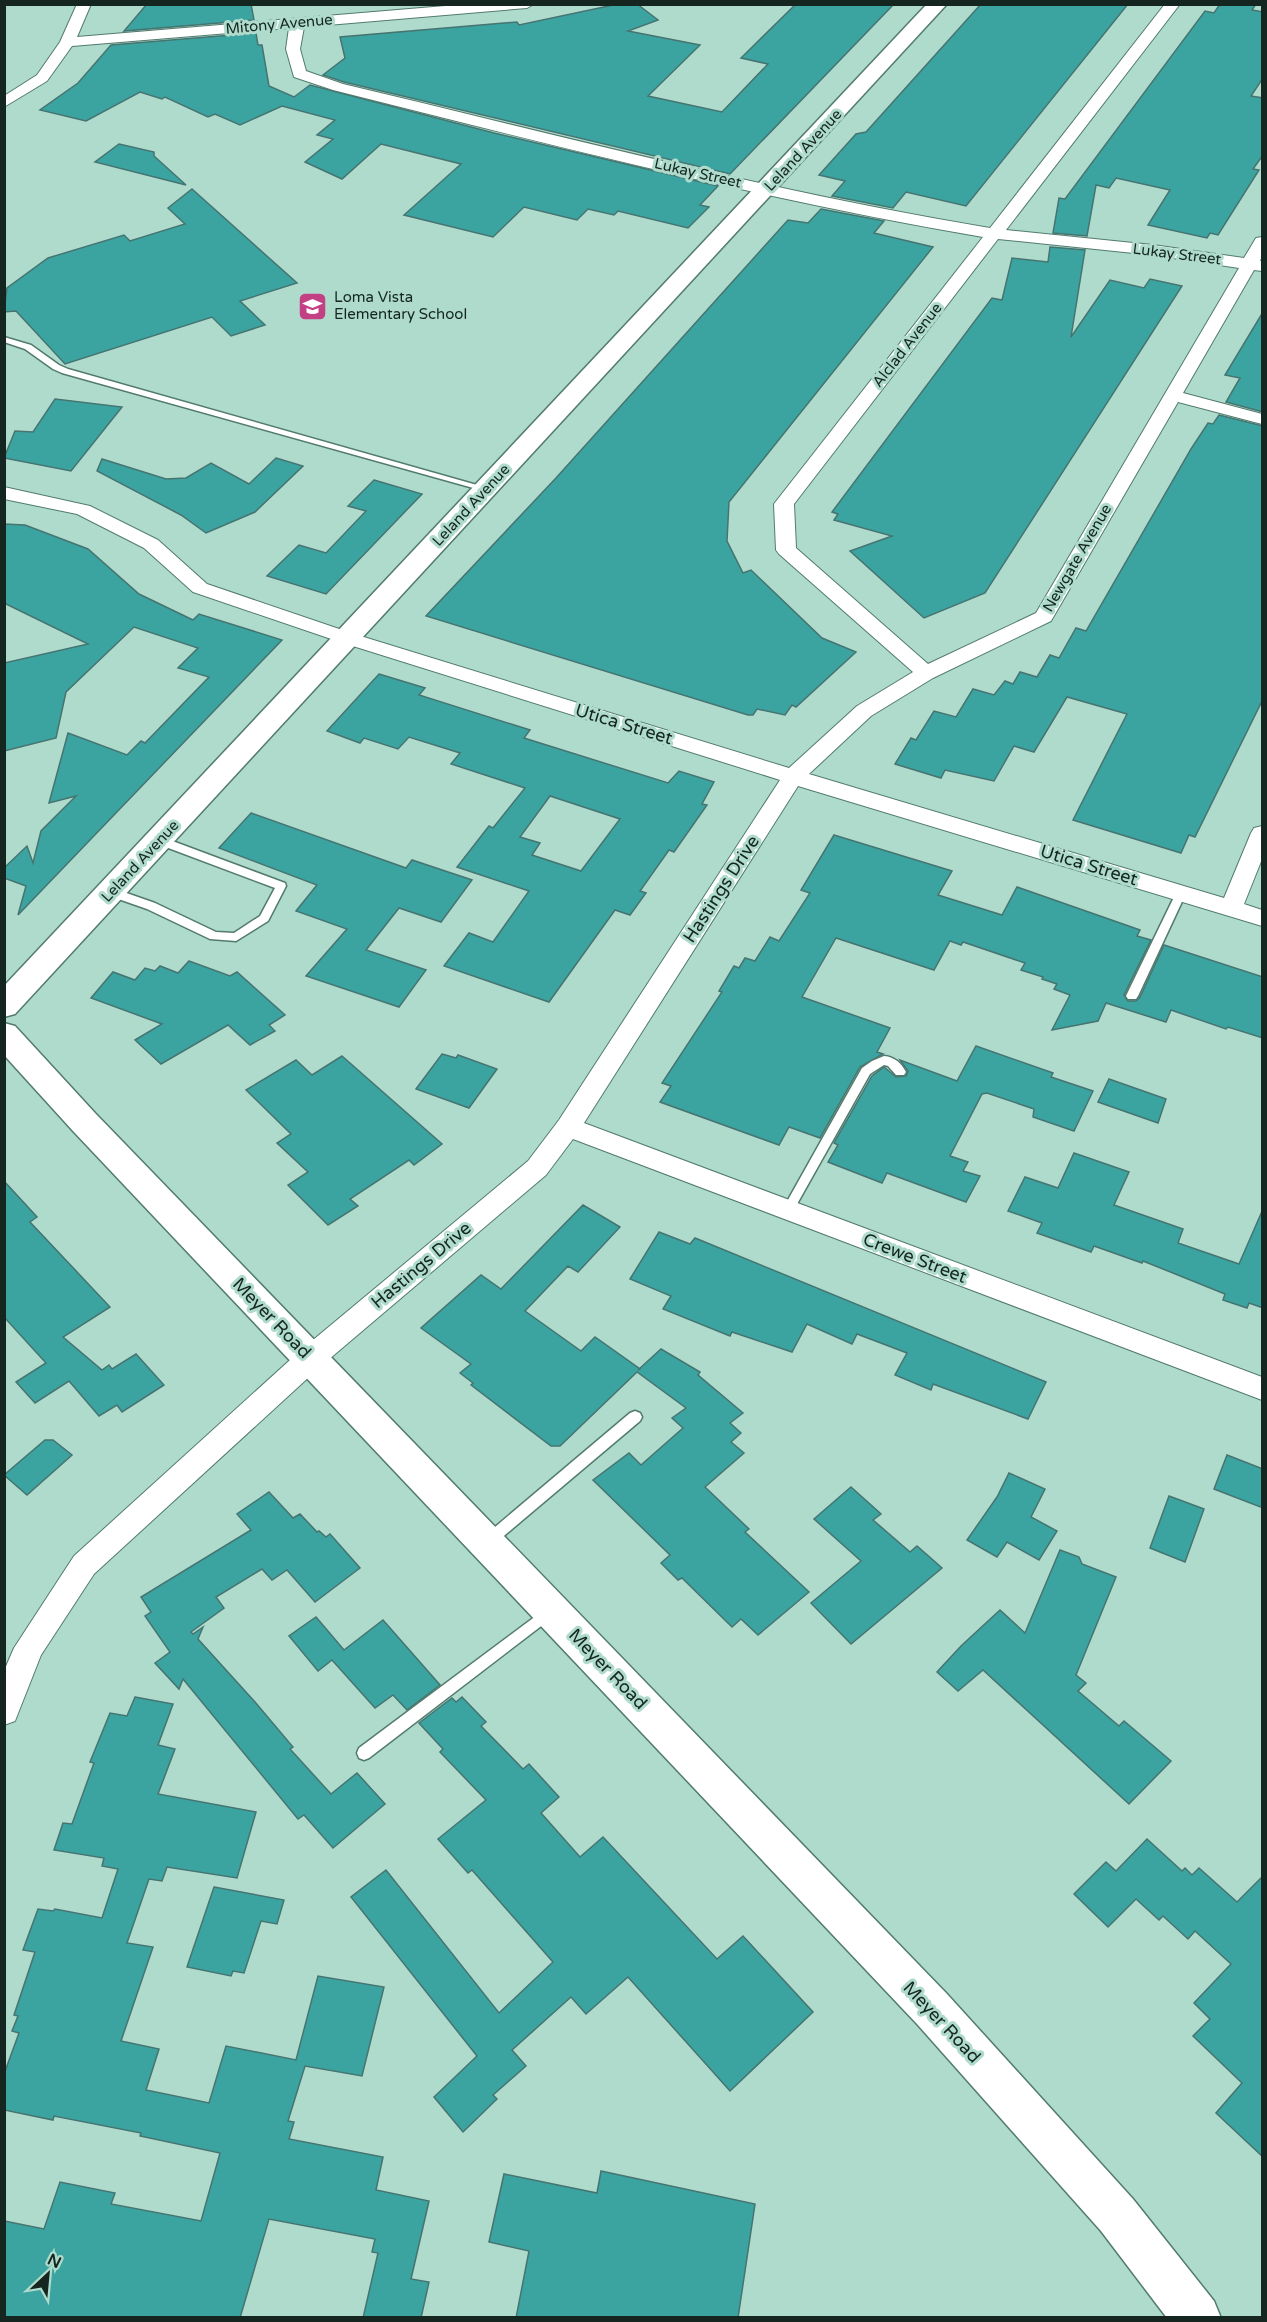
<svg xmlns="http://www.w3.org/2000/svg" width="1267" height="2322" font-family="'Varela Round',sans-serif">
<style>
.building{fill:#3ba4a0;stroke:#467471;stroke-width:1.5;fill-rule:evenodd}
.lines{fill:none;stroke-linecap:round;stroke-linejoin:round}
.lane-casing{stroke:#527b6d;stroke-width:3}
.street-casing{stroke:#527b6d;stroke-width:2}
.secondary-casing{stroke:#527b6d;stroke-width:3}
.lane{fill:#fff;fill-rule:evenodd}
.street{fill:#fff;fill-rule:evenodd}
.secondary{fill:#fff;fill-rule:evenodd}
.labels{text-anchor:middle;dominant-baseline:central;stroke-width:6;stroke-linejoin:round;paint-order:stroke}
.far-street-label{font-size:15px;fill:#152620;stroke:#afdbcc}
.far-poi-label{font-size:15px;fill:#152620;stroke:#afdbcc;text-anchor:start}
.street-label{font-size:18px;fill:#152620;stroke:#afdbcc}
</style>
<rect width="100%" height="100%" fill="#afdbcc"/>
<!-- building -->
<g class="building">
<polygon points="147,4 251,4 254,20 124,31"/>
<polygon points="618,4 637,4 658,20 628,31 700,45 648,96 722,112 768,64 741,58 796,4 894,4 730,174 344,82 323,75 345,58 340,37 517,22 519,25"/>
<polygon points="981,4 1128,4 966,206 906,192 893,208 832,196 845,181 819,175 856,134 866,132"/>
<polygon points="1220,4 1256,4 1252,10 1263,12 1263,78 1251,96 1263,98 1263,155 1253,169 1259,170 1218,235 1210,233 1207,238 1148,225 1170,190 1116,178 1109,188 1096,185 1087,236 1053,233 1059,198 1065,199 1205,11 1214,13"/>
<polygon points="256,33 258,45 262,45 269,86 294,97 310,85 494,133 718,186 700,205 709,207 688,228 618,211 614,215 588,209 577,220 524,207 493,237 404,215 461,164 381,144 342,179 305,162 333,139 317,135 335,120 282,106 240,125 215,114 208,117 165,97 162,99 140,92 86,121 40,110 78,83 111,45"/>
<polygon points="119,144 154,152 154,156 186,185 95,162"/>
<polygon points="192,189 297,283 240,301 265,325 231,336 212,317 65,364 16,311 4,312 7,288 48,258 124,235 130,241 185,224 168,208"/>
<polygon points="821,209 884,221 874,233 933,247 729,502 727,541 743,573 751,570 822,638 856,652 796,707 792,705 785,715 757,709 753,715 748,715 426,616 556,478 788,220 808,223"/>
<polygon points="1050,247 1085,250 1071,337 1110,280 1144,288 1150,279 1182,286 985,593 924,618 850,551 892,536 834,520 838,514 832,512 992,298 1002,300 1012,258 1048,262"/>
<polygon points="1263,312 1263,412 1226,402 1240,378 1225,375"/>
<polygon points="55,399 122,407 71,471 4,458 15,431 33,432"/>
<polygon points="1219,415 1263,426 1263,699 1195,837 1189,835 1181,853 1073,820 1127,714 1067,697 1034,752 1014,746 994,781 945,770 941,778 895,764 911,738 916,740 934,711 956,717 973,689 994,695 1005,681 1013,684 1020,672 1037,677 1050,655 1059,658 1076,628 1086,631 1191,449 1208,423 1213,424"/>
<polygon points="276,458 303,466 255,512 206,533 181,515 97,471 102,459 166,479 186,478 211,463 249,484"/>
<polygon points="374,480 422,494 326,594 267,576 299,545 326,553 366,511 348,506"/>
<polygon points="4,524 25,525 88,549 139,594 193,620 199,614 282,640 18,915 26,886 4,878 4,868 27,846 33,863 41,831 76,796 49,803 68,733 127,755 141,741 145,743 209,677 178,668 198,648 134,627 66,692 56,738 4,751 4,663 88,644 4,603"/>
<path d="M379 674 425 688 419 695 530 730 524 738 668 783 679 771 714 782 702 804 707 805 674 852 669 850 640 891 646 893 630 915 615 910 549 1002 444 966 469 933 493 942 529 891 457 867 489 826 493 828 525 788 451 764 460 753 409 737 398 749 364 738 360 743 327 731ZM550 796 620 819 581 871 532 855 540 843 520 837Z"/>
<polygon points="251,813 406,868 412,860 472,880 441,922 399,908 366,950 426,970 399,1007 306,976 347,929 296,911 317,885 219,848"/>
<polygon points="834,835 952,871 938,895 1002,915 1017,887 1140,930 1137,936 1151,940 1124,995 1128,1001 1136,1001 1140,997 1164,945 1263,977 1263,1038 1228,1027 1226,1029 1171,1010 1166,1022 1106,1003 1098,1021 1052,1030 1070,995 1054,989 1057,984 1042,979 1043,977 1021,970 1025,963 963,942 961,945 950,941 934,970 836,938 802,997 890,1028 877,1052 883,1054 860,1067 820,1138 789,1127 779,1145 660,1102 671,1086 662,1083 722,992 719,991 734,966 739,968 745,958 755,961 770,937 779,941 810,893 801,890"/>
<polygon points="189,961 230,976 237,972 285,1015 269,1025 275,1031 250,1045 228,1025 161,1064 135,1040 162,1024 91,998 113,972 135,980 145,968 155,971 160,966 178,973"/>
<polygon points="976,1046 1053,1073 1051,1077 1093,1091 1074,1131 1033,1117 1034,1109 987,1093 982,1094 950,1156 968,1162 963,1171 980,1176 966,1202 887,1173 882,1183 828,1162 838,1145 834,1143 872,1076 884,1067 896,1077 906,1076 908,1071 900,1060 957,1081"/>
<polygon points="442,1054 456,1058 458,1055 497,1069 469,1108 416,1089"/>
<polygon points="342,1056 442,1144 414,1165 409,1160 350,1199 358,1206 328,1225 288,1185 308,1172 277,1143 291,1134 246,1090 296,1060 312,1075"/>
<polygon points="1109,1079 1166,1099 1158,1123 1098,1102"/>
<polygon points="1074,1153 1129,1172 1114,1205 1183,1229 1178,1243 1239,1264 1263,1209 1263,1308 1249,1303 1247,1308 1223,1300 1225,1294 1143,1261 1142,1263 1094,1246 1091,1252 1037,1233 1042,1223 1008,1211 1025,1177 1058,1188"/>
<polygon points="4,1181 37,1217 30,1222 110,1307 63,1337 102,1370 109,1365 112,1369 136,1354 164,1385 122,1412 117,1405 99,1416 69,1381 35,1403 16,1382 46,1363 4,1317"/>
<polygon points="583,1205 620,1227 578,1272 568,1266 525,1311 581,1351 595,1337 640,1369 638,1370 661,1349 700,1372 698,1375 743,1413 730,1423 741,1433 731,1442 744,1453 705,1487 749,1529 745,1532 809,1592 758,1635 741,1619 732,1627 682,1578 678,1580 661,1563 670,1555 593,1480 629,1453 641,1465 683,1428 672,1418 686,1408 637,1372 560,1446 551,1446 471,1385 473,1383 460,1373 471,1364 421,1328 481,1275 501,1289"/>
<polygon points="659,1232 690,1244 695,1238 1046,1382 1028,1419 933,1384 931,1390 895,1375 907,1353 857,1334 852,1344 807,1324 792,1352 732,1332 730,1336 663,1309 671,1296 630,1279"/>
<polygon points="45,1440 53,1440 72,1455 27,1495 4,1475"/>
<polygon points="1227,1455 1263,1469 1263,1508 1214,1489"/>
<polygon points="1009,1473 1045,1489 1031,1517 1057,1531 1039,1560 1007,1542 997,1557 967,1540 997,1497"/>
<polygon points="851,1487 881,1514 873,1520 910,1552 917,1546 942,1568 851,1644 811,1603 861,1561 814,1519"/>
<polygon points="269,1492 293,1518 300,1514 317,1532 319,1531 326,1537 330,1534 360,1568 315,1602 287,1570 272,1580 262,1569 216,1597 224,1608 191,1632 193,1634 203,1627 198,1639 255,1702 293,1747 290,1749 331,1794 357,1773 385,1804 333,1848 304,1815 298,1819 183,1679 179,1689 155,1663 170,1652 145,1616 151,1612 141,1597 251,1530 237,1514"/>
<polygon points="1169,1496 1204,1509 1185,1562 1150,1548"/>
<polygon points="1060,1550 1079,1557 1082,1564 1116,1577 1076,1675 1086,1683 1078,1691 1119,1726 1124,1721 1171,1761 1129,1804 983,1670 958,1691 937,1672 961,1646 1000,1610 1025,1633"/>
<polygon points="316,1617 344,1650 383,1620 440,1685 407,1710 393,1695 375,1708 332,1660 318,1671 289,1636"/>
<polygon points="135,1697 173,1704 158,1745 175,1749 158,1794 256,1812 237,1878 167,1867 162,1881 149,1879 127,1943 153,1947 121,2041 159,2049 146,2090 209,2103 226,2046 296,2060 318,1976 384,1987 362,2076 305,2066 288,2121 294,2122 289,2139 383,2157 376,2190 429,2201 411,2279 429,2282 421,2318 363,2318 378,2253 372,2252 375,2239 269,2219 240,2318 4,2318 4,2221 44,2229 60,2182 115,2193 111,2204 201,2221 220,2153 140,2136 141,2133 54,2116 53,2120 4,2110 4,2074 19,2033 12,2031 18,2016 14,2015 35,1952 23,1950 38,1909 53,1911 55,1909 102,1918 118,1869 102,1866 104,1858 54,1850 63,1823 72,1824 94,1763 90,1762 110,1713 127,1716"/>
<polygon points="462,1697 486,1722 481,1726 523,1769 529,1764 559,1797 541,1813 580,1857 603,1837 717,1959 743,1936 813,2012 730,2091 628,1977 586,2014 571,1997 512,2050 526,2066 493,2095 497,2099 463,2132 434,2097 477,2056 351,1897 386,1870 499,2013 553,1962 472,1870 468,1873 438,1839 486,1800 440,1752 443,1749 419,1723 452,1698 456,1702"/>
<polygon points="1147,1839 1182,1871 1185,1868 1192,1875 1199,1868 1237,1902 1263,1876 1263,2157 1216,2113 1242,2083 1193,2036 1210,2019 1194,2003 1231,1964 1195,1931 1188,1939 1163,1916 1159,1920 1136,1899 1108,1927 1074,1894 1106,1862 1116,1871"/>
<polygon points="214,1887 284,1900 277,1924 261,1921 244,1973 233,1971 231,1976 187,1967"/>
<polygon points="601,2171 755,2204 738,2318 516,2318 529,2251 489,2242 504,2174 597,2193"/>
</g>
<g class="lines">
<defs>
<g id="lane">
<polygon points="4,337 31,345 59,365 68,369 491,489 487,492 484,491 62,373 53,369 25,349 4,342"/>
<polygon points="159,836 285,883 286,886 268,921 236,941 210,939 147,909 107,895 106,892 107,889 115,889 155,903 216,932 234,933 260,916 275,888 155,843 154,840"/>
<polygon points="1181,889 1186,893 1138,996 1136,999 1128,999 1126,996 1176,893"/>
<path d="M884 1056C895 1057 901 1063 906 1072L904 1075H896L888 1066 884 1065 870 1074 792 1213H784L782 1210 784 1207 862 1068 872 1061Z"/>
<polygon points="635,1411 640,1413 642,1417 640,1421 492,1546 487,1548 482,1546 480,1542 482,1538 630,1413"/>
<polygon points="548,1607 553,1609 555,1613 553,1617 369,1758 364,1760 359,1758 357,1753 359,1748"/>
</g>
<path id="street" d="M77 4H91L77 37 469 4H534L527 8 304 27 300 49 306 71 343 84C558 135 772 192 990 228L1165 4H1180L1006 230 1153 245 1244 258 1256 238 1262 237V256L1260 261H1262V271L1254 270 1183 393 1262 414V424L1178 402 1051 621 933 678 871 716 809 774 1224 898 1251 833 1254 828 1262 826V859L1244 904 1262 910V926L798 786 584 1123 1262 1377V1400L573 1139 546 1175 321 1366 94 1574 41 1655 15 1721 4 1725V1671L14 1648 74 1556 301 1350 528 1161 559 1120 780 780 340 642 193 592 144 548 77 514 4 499V487L90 506 158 540 207 584 354 634 789 768 857 706 913 672 779 554 776 550 774 504 983 237C764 200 548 144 333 90L294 77 286 49 289 28 72 46 47 81 4 107V96L37 75 60 42ZM998 239 1153 255 1239 268 1036 613 928 664 796 548 794 504Z"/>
<g id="secondary">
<polygon points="927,4 947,4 15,1014 4,1017 4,986"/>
<polygon points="4,1023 15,1026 95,1113 947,1994 1133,2199 1214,2301 1221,2318 1167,2318 1101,2231 917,2024 73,1131 4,1055"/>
</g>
</defs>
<!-- lane casing -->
<use href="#lane" class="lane-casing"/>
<!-- street casing -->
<use href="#street" class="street-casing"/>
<!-- secondary casing -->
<use href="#secondary" class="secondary-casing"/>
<!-- lane -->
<use href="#lane" class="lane"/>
<!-- street -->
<use href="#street" class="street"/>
<!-- secondary -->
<use href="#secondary" class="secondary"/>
</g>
<!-- icons -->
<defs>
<symbol id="school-square" viewBox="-11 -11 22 22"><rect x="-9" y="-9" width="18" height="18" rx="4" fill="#c34085" stroke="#afdbcc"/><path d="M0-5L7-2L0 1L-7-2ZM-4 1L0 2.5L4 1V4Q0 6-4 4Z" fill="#fff"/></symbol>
</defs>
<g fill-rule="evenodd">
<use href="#school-square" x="296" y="290" width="33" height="33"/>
</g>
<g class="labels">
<!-- far-street labels -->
<g class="far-street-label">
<text transform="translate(279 24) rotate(-5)">Mitony Avenue</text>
<text transform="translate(803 150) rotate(-47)">Leland Avenue</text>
<text transform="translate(698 173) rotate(13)">Lukay Street</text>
<text transform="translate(1177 254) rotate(7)">Lukay Street</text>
<text transform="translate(907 345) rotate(-52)">Alclad Avenue</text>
<text transform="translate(471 505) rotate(-47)">Leland Avenue</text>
<text transform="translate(1077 558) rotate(-60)">Newgate Avenue</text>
<text transform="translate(140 861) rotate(-47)">Leland Avenue</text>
</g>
<!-- far-poi labels -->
<g class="far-poi-label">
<text x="334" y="297">Loma Vista<tspan x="334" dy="17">Elementary School</tspan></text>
</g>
<!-- street labels -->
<g class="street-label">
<text transform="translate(624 724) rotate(17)">Utica Street</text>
<text transform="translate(1089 865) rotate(17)">Utica Street</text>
<text transform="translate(721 889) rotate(-57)">Hastings Drive</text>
<text transform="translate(915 1258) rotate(21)">Crewe Street</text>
<text transform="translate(421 1265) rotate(-40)">Hastings Drive</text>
<text transform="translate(272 1318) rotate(46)">Meyer Road</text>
<text transform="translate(608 1669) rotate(46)">Meyer Road</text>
<text transform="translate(942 2022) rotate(47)">Meyer Road</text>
</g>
</g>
<!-- border -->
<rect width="1267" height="2322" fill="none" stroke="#152620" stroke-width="12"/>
<!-- north arrow -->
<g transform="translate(48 2274) rotate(26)" stroke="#afdbcc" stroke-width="4.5" paint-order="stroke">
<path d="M0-4.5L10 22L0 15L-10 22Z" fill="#152620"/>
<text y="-9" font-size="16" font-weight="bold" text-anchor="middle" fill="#152620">N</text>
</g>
</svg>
